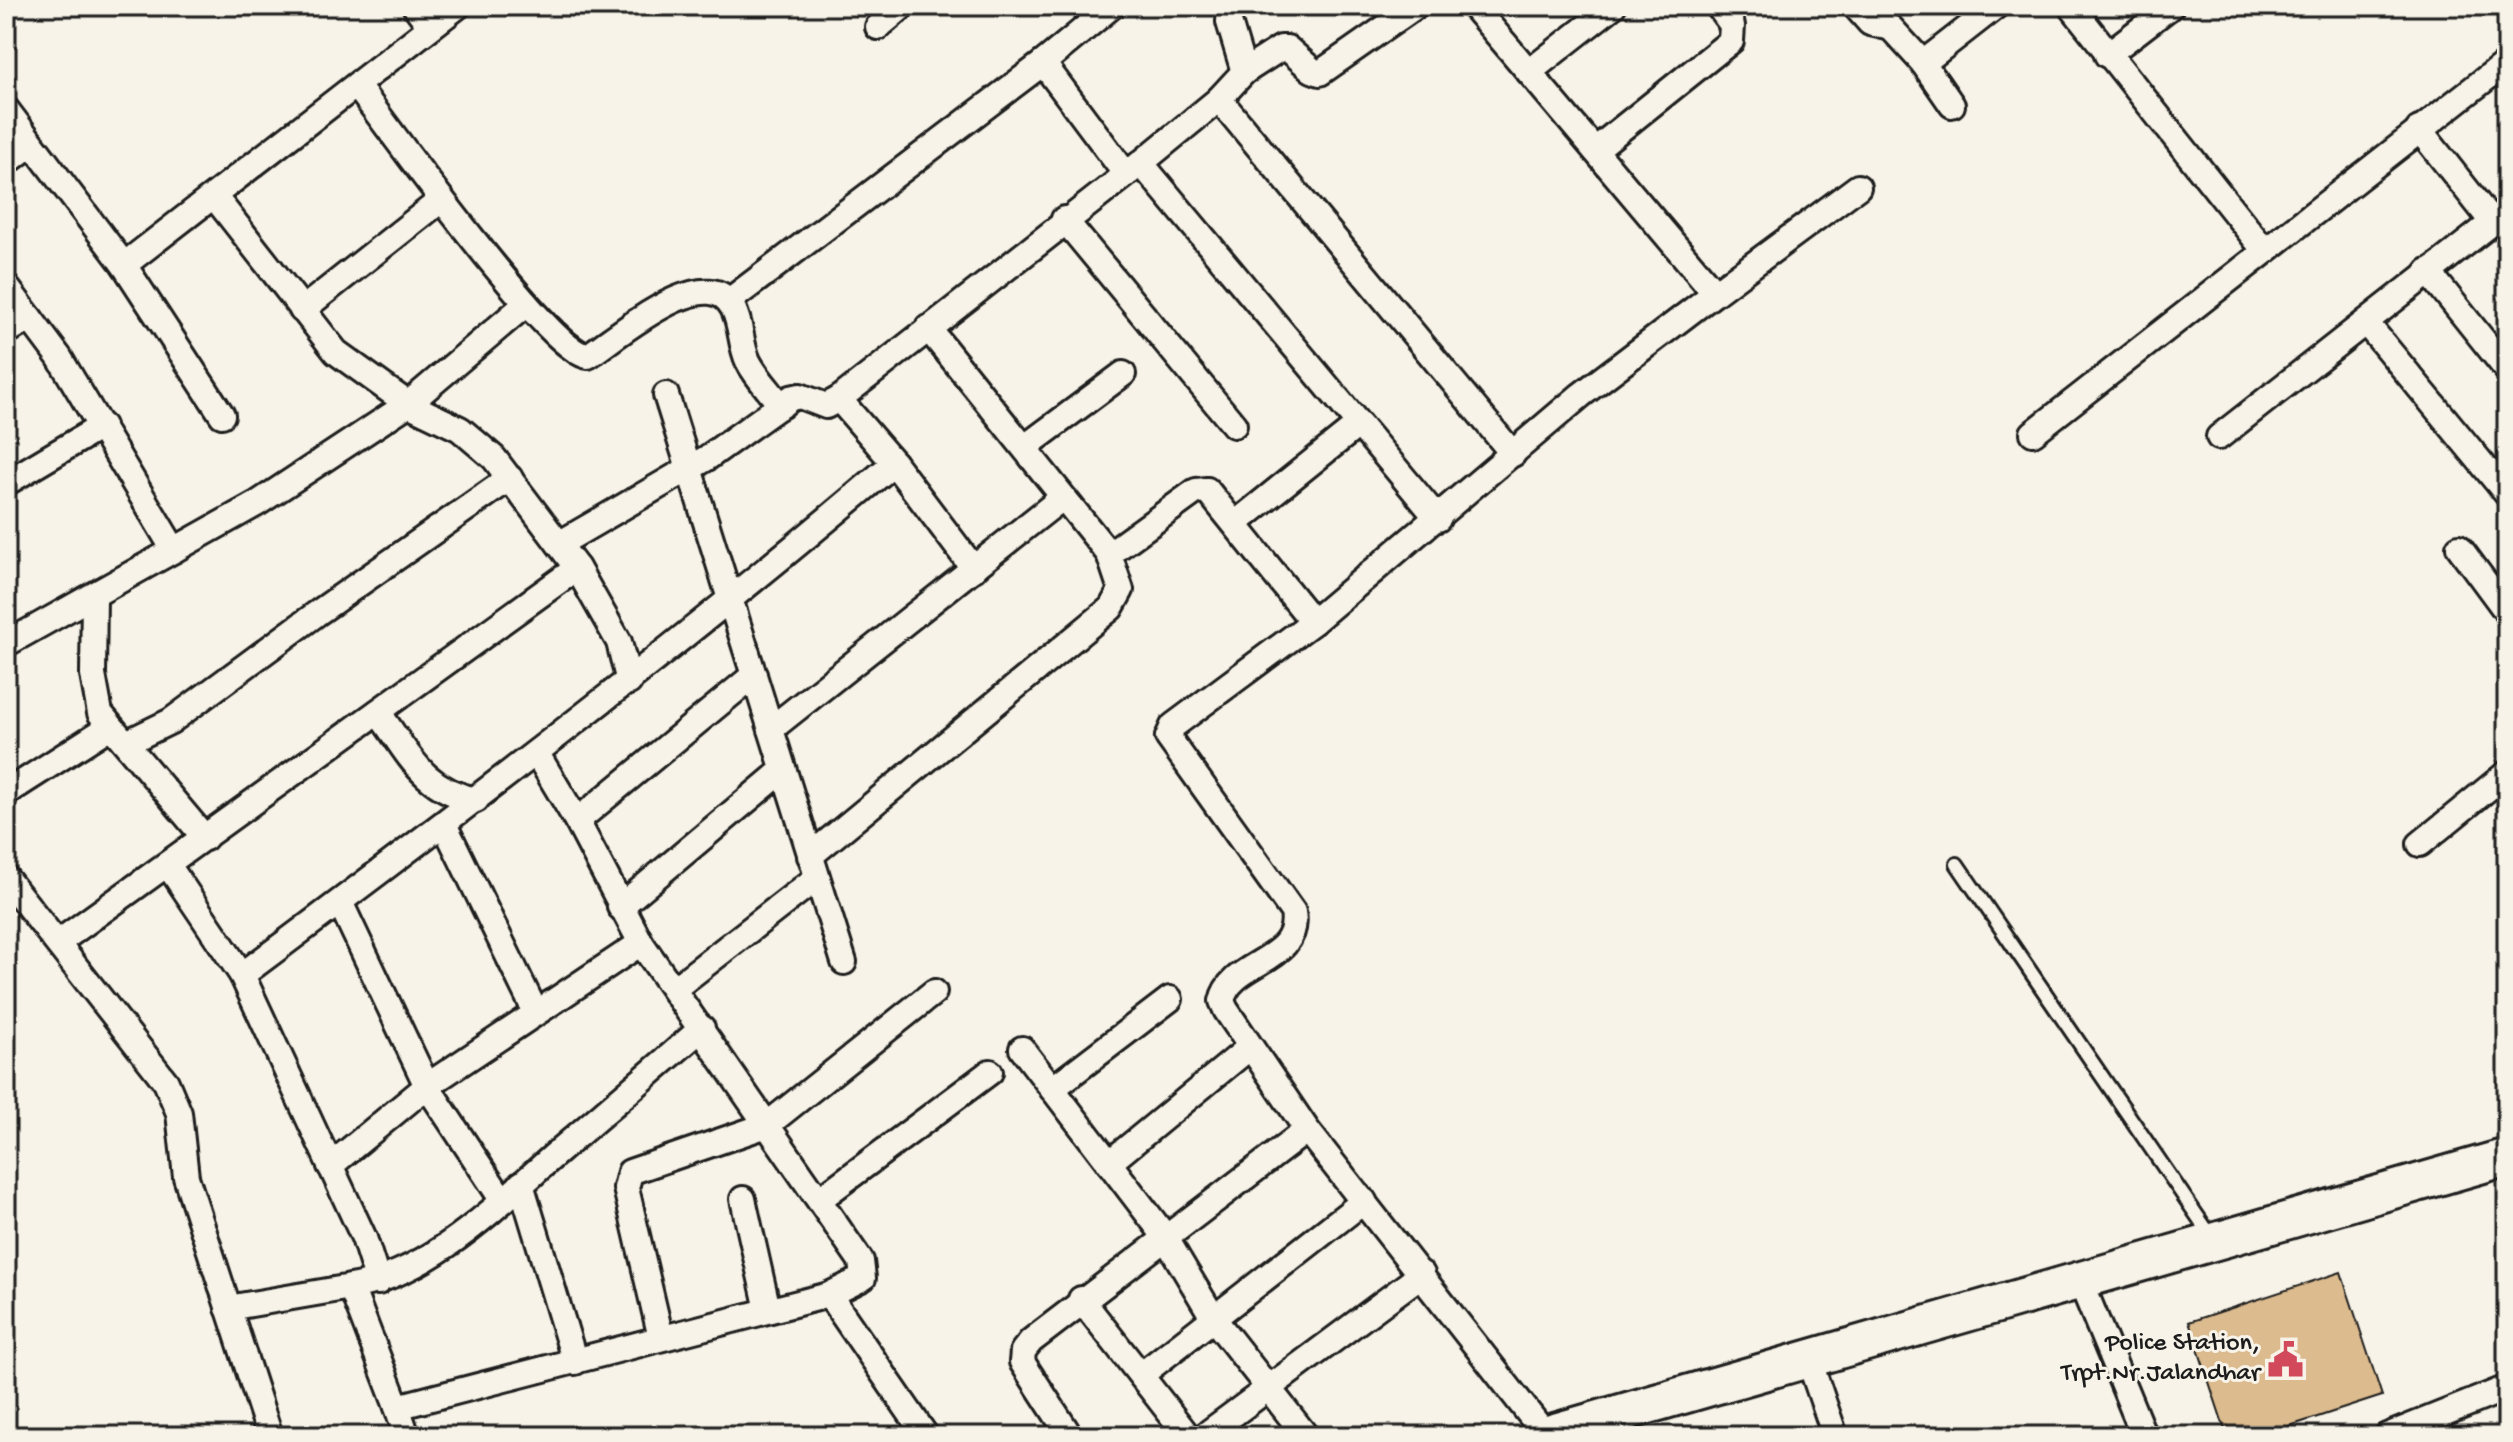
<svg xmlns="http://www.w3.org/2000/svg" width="2513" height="1442" font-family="'Gochi Hand',sans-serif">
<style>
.building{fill:#dcbb8e;stroke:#1c1c1c;stroke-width:2}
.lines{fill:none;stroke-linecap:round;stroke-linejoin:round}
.lane-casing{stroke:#1c1c1c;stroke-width:18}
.street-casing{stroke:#1c1c1c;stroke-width:30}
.secondary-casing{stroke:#1c1c1c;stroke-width:42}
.lane{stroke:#f7f3e8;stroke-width:12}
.street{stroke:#f7f3e8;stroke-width:24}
.secondary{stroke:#f7f3e8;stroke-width:36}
.labels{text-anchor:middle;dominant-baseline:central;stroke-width:6;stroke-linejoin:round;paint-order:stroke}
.poi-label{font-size:26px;fill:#1c1c1c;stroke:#f7f3e8;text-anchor:end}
</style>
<rect width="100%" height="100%" fill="#f7f3e8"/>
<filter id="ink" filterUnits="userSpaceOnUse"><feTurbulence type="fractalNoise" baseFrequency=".0125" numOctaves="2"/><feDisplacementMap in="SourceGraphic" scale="16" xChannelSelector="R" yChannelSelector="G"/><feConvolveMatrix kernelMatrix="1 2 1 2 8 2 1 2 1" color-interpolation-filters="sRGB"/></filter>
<g filter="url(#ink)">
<!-- building -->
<polygon class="building" points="2341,1272 2382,1396 2259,1436 2227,1436 2189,1322"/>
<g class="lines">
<defs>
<polyline id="lane" points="1957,864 2213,1239"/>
<g id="street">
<polyline points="415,6 430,26"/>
<polyline points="1230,6 1229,22 1244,72"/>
<polyline points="1473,6 1529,72"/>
<polyline points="1855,6 1870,23 1891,28 1923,63 1952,105"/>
<polyline points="2071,6 2265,251"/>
<polyline points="878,27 903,6"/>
<polyline points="2107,55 2171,6"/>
<polyline points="1043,63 1125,173"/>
<polyline points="1923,63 1996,6"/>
<path d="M357 86C387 126 551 354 588 356 617 337 708 258 733 308 742 325 740 344 748 361 756 377 770 391 781 406"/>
<polyline points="1219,99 1513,454"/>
<polyline points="6,109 124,265 222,415"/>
<polyline points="2419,129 2493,223"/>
<polyline points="1595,150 1731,41 1732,25 1718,6"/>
<polyline points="6,163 32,143"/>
<polyline points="1141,163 1438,519"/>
<polyline points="214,196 336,352 408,404 460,429 494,458 577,568 619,642 629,682"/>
<polyline points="1064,219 1234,425"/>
<polyline points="124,265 458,6"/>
<polyline points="2428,271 2507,370"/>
<polyline points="6,286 59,357 174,550"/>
<polyline points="1715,293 1858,187"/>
<polyline points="729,301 1043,63 1112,6"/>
<polyline points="302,310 441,200"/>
<polyline points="2367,324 2507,494"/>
<polyline points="6,332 30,318"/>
<polyline points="666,395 844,962"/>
<polyline points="839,399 894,463 974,569"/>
<polyline points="2033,433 2507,62"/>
<polyline points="2219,437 2507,211"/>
<polyline points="1025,447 1123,374"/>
<polyline points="6,483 102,426"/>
<polyline points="1236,523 1358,425"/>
<polyline points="559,544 707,458 791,398 800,396 826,406 839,399 1141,163 1219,99 1244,72 1281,48 1287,48 1312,70 1320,73 1416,6"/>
<polyline points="2459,547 2507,612"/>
<polyline points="1109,554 1196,491 1207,490 1313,622"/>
<polyline points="94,596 93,675 100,713 205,838"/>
<polyline points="6,644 258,503 408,404 526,304"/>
<polyline points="754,675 577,821 641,943 861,1261 863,1278 829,1295 926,1436"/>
<path d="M378 712C409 754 422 789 476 800"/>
<polyline points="771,729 1062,498"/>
<polyline points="126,743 171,721 316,614 510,478"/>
<polyline points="537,754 577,821"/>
<polyline points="6,793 109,727"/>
<polyline points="444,824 535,1011"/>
<polyline points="2420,844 2507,773"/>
<polyline points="810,856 1111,608 1121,590 1109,554 928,328"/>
<polyline points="168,865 242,975 364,1238 378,1282"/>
<polyline points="6,878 166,1082 179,1113 186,1177 270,1436"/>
<polyline points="340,902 427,1086 503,1201"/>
<polyline points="620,907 783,770"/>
<polyline points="59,942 577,568"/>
<path d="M242 975C464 809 683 643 894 463"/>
<polyline points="675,988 815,879"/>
<path d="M702 1028C654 1070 606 1111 558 1152 497 1205 433 1273 351 1287L397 1407 829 1295"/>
<polyline points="1022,1049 1164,1235 1214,1319 1306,1436"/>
<polyline points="1052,1089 1170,999"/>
<polyline points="1109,1163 1250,1047"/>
<polyline points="330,1166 427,1086 641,943"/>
<polyline points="521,1184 575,1362"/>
<polyline points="743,1199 768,1310"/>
<polyline points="820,1199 990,1072"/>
<polyline points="2080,1280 2144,1436"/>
<polyline points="1081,1299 1188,1436"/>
<polyline points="228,1308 351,1287"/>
<polyline points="661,1338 626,1188 630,1172 767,1125 934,992"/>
<polyline points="1808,1357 1835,1436"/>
<polyline points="1141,1375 1364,1201"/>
<polyline points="397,1407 407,1436"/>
<path d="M1545 1434 1307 1130 1226 1010 1222 1001C1230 960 1302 963 1293 912L1168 737 1173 726 1313 622 1581 395 1715 293 1529 72 1613 6"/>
<polyline points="1070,1436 1022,1362 1023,1351 1031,1341 1307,1130"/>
<polyline points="1204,1436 1422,1274"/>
<polyline points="2387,1436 2507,1388"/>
</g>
<polyline id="secondary" points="1541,1436 2507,1157"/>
</defs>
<!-- lane casing -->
<use href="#lane" class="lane-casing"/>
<!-- street casing -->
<use href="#street" class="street-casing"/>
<!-- secondary casing -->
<use href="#secondary" class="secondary-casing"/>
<!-- lane -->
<use href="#lane" class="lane"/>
<!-- street -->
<use href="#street" class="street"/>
<!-- secondary -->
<use href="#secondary" class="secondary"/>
</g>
</g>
<!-- icons -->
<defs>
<symbol id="civic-bare" viewBox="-9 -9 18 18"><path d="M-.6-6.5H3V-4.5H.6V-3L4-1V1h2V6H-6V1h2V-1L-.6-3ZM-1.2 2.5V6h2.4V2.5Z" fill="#d1495b" stroke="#f7f3e8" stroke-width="2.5" paint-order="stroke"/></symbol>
</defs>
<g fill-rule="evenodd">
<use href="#civic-bare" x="2260" y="1334" width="51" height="51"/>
</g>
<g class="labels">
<!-- poi labels -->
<g class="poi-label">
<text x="2260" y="1344">Police Station,<tspan x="2260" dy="30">Trpt.Nr.Jalandhar</tspan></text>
</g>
</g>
<!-- margin -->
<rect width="2513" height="1442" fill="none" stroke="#f7f3e8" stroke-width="32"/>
<rect x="16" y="16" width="2481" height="1410" fill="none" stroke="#1c1c1c" stroke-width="3" filter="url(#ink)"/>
</svg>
